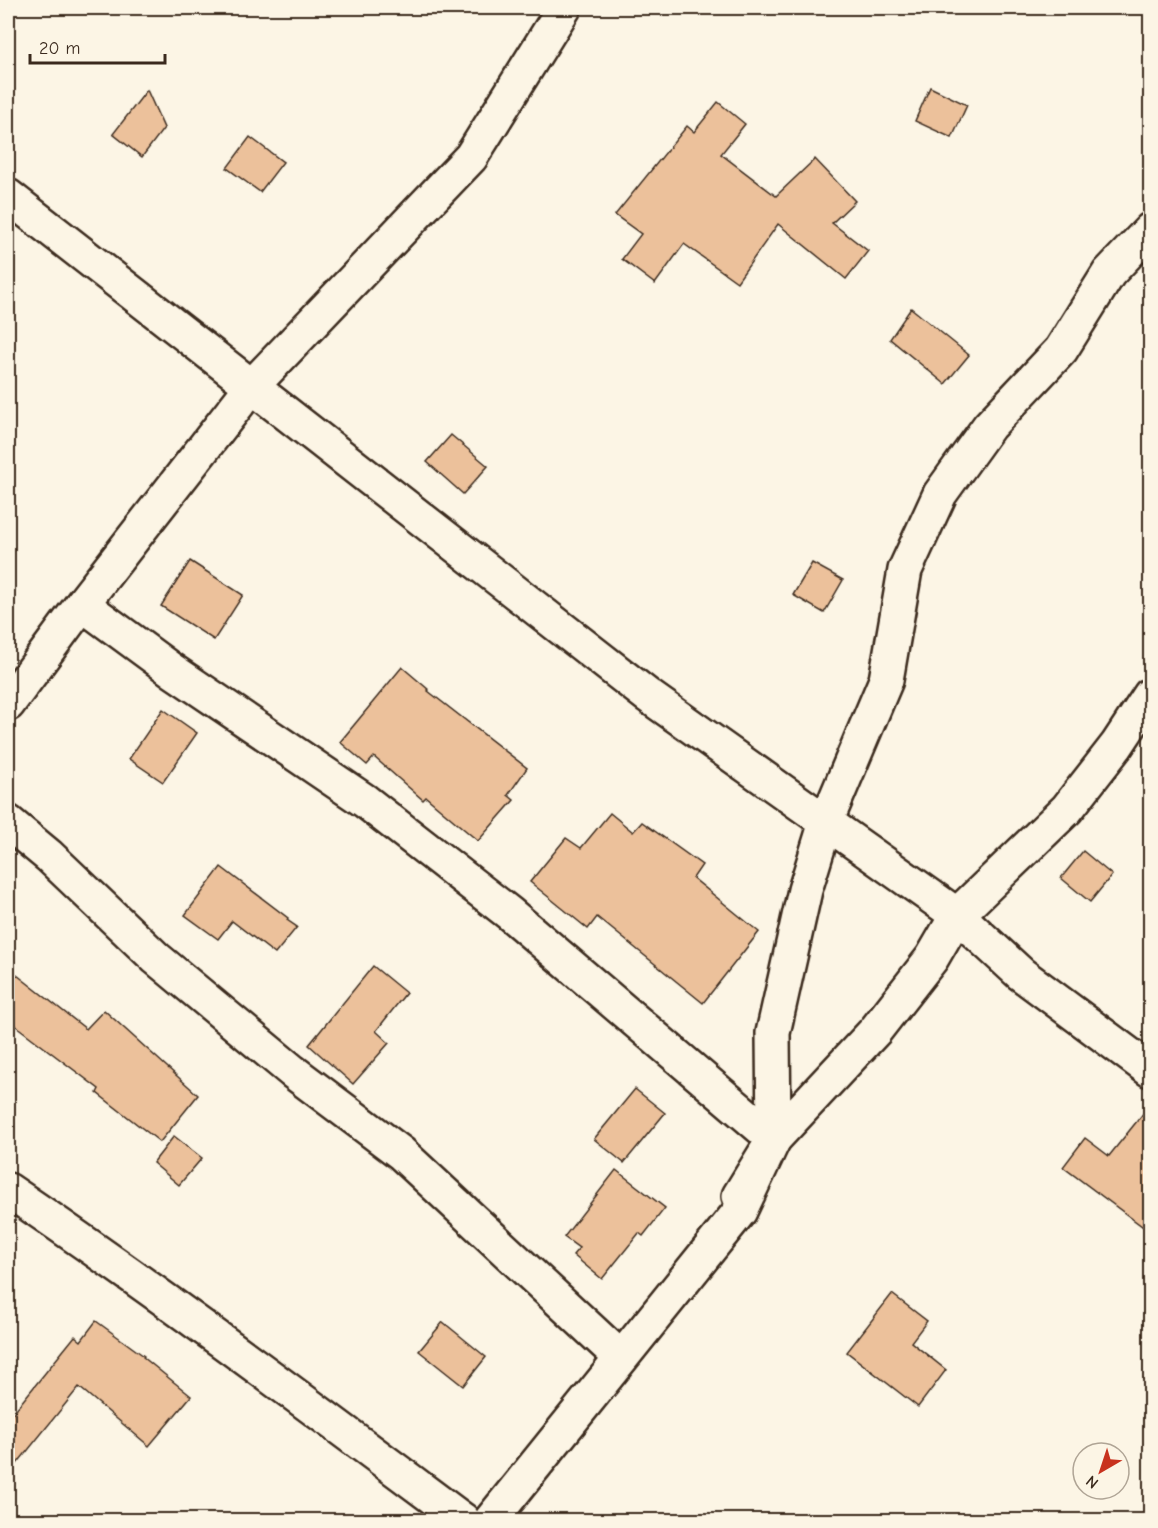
<svg xmlns="http://www.w3.org/2000/svg" width="1158" height="1528" font-family="'Comic Neue',sans-serif">
<style>
.building{fill:#ecc19b;stroke:#3b2a1e;stroke-width:1.5}
.lines{fill:none;stroke-linecap:round;stroke-linejoin:round}
.street-casing{stroke:#3b2a1e;stroke-width:38}
.street{stroke:#fcf5e5;stroke-width:33}
</style>
<rect width="100%" height="100%" fill="#fcf5e5"/>
<filter id="ink" filterUnits="userSpaceOnUse"><feTurbulence type="fractalNoise" baseFrequency=".0167" numOctaves="2"/><feDisplacementMap in="SourceGraphic" scale="12" xChannelSelector="R" yChannelSelector="G"/><feConvolveMatrix kernelMatrix="1 2 1 2 8 2 1 2 1" color-interpolation-filters="sRGB"/></filter>
<g filter="url(#ink)">
<!-- building -->
<g class="building">
<polygon points="930,87 967,105 952,138 915,121"/>
<polygon points="147,90 164,128 142,157 113,134"/>
<polygon points="718,102 745,124 721,154 776,196 815,159 855,201 832,223 868,251 846,279 778,224 737,282 684,244 655,284 622,259 641,234 615,215 687,126 694,132"/>
<polygon points="250,137 283,162 260,192 227,168"/>
<polygon points="911,308 969,355 945,384 890,339"/>
<polygon points="451,435 488,466 463,494 427,462"/>
<polygon points="190,561 243,595 214,640 161,606"/>
<polygon points="812,563 843,580 824,613 793,595"/>
<polygon points="402,667 429,690 428,691 527,768 508,795 514,800 478,841 426,797 423,800 374,757 367,765 340,742"/>
<polygon points="163,709 197,733 163,782 129,759"/>
<polygon points="610,813 633,832 642,822 702,865 693,878 759,932 703,1003 597,917 588,929 530,882 566,838 581,848"/>
<polygon points="1083,851 1112,875 1090,902 1061,878"/>
<polygon points="221,867 288,918 287,920 297,927 275,954 232,921 218,939 185,915"/>
<polygon points="373,966 406,993 376,1031 389,1043 353,1084 309,1045"/>
<polygon points="8,968 86,1029 104,1010 198,1095 160,1142 97,1093 99,1089 8,1020"/>
<polygon points="635,1089 665,1113 624,1163 594,1139"/>
<polygon points="1150,1105 1150,1232 1063,1167 1085,1138 1109,1156"/>
<polygon points="174,1136 202,1158 179,1185 153,1163"/>
<polygon points="616,1170 665,1208 643,1236 639,1233 602,1279 573,1255 579,1248 564,1237"/>
<polygon points="892,1294 927,1321 911,1342 946,1370 918,1407 847,1352"/>
<polygon points="96,1321 144,1356 143,1357 191,1396 149,1446 79,1387 8,1475 8,1419 75,1336 81,1341"/>
<polygon points="443,1322 486,1357 463,1386 419,1351"/>
</g>
<g class="lines">
<defs>
<g id="street">
<polyline points="8,196 647,695 957,915 1021,974 1150,1070"/>
<polyline points="82,604 173,671 365,801 509,913 774,1139"/>
<polyline points="8,704 82,604 252,386 471,157 564,8"/>
<polyline points="8,822 49,856 156,958 292,1071 401,1153 621,1358"/>
<path d="M8 1190C163 1295 313 1408 463 1520"/>
<polyline points="739,1196 774,1139 773,1033 805,890 826,822 886,680 905,570 940,494 989,426 1061,350 1109,273 1150,230"/>
<polyline points="491,1520 740,1211 774,1139 875,1031 932,958 957,915 1067,809 1117,745 1150,695"/>
</g>
</defs>
<!-- street casing -->
<use href="#street" class="street-casing"/>
<!-- street -->
<use href="#street" class="street"/>
</g>
</g>
<!-- margin -->
<rect width="1158" height="1528" fill="none" stroke="#fcf5e5" stroke-width="30"/>
<rect x="15" y="15" width="1128" height="1498" fill="none" stroke="#3b2a1e" stroke-width="2" filter="url(#ink)"/>
<!-- north arrow -->
<g transform="translate(1101 1471) rotate(219)"><circle r="28" fill="#fcf5e5" stroke="#afa495" stroke-width="1.5"/>
<path d="M0-4.5L10 22L0 15L-10 22Z" fill="#c8321e"/>
<text y="-9" font-size="16" font-weight="bold" text-anchor="middle" fill="#3b2a1e">N</text>
</g>
<!-- scale -->
<path d="M30 54v9h135v-9" fill="none" stroke="#3b2a1e" stroke-width="3"/>
<text x="39" y="54" font-size="18" fill="#3b2a1e" stroke="#fcf5e5" stroke-width="4.5" paint-order="stroke">20 m</text>
</svg>
